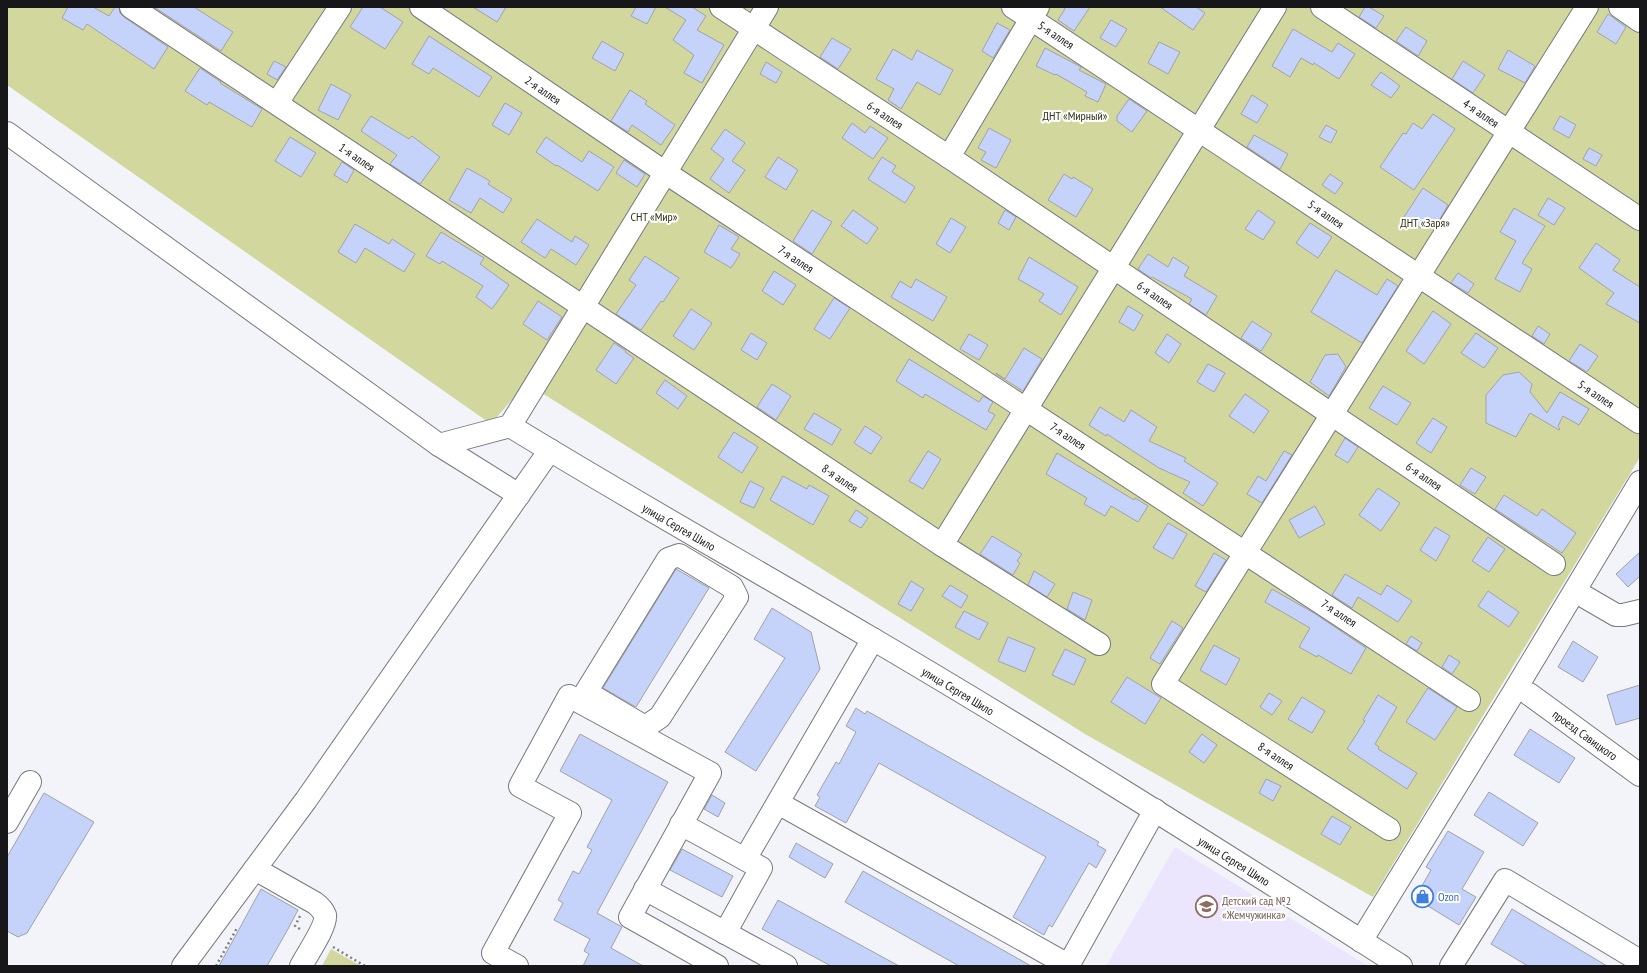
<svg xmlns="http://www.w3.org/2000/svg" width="1647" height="973" font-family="'PT Sans Narrow',sans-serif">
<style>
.education{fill:#ebe6fd}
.green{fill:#d1d79d}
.building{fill:#c5d3fa;stroke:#a1a2a8}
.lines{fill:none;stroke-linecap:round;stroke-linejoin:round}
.minor-casing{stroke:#77797e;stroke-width:24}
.path{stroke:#7f8084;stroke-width:2.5;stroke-dasharray:2 3;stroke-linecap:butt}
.minor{stroke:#fff;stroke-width:22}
.labels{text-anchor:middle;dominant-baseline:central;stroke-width:4;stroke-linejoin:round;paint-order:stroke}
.street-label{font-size:12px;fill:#171719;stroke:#fff}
.park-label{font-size:12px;fill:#313314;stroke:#fff}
.shop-label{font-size:12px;fill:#366cbe;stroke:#fff;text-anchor:start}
.education-label{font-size:12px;fill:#785e54;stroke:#fff;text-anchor:start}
</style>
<rect width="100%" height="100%" fill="#f2f4f9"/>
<!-- education -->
<polygon class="education" points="1175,847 1368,966 1106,966"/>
<!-- green -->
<g class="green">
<polygon points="7,7 1640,7 1640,457 1373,897 1085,734 526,383 491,424 7,85"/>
<polygon points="331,949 361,966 322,966"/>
</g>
<!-- building -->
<g class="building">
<polygon points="68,7 93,7 109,16 115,7 119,7 120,13 124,17 168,47 154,69 87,24 83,30 62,18"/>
<polygon points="154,7 194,7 233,32 221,51"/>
<polygon points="363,7 380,7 403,22 385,49 350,27"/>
<polygon points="473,7 506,7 497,22"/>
<polygon points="636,7 656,7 647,24 631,16"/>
<polygon points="665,7 692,7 706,16 697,30 724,45 702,83 684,73 694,55 673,40 686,20"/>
<polygon points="1066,7 1090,7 1074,31 1058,20"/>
<polygon points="1160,7 1196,7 1205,13 1193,30"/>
<polygon points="1365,7 1369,7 1384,16 1376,28 1359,17"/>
<polygon points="1608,14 1626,27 1616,44 1597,32"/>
<polygon points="1111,20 1127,29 1116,47 1100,38"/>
<polygon points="997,23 1010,30 993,58 982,51"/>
<polygon points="1406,27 1427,41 1418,56 1396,41"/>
<polygon points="1293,29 1332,52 1338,43 1355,54 1339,79 1314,63 1313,65 1301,58 1290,77 1272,66"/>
<polygon points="429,36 492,77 479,97 433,68 429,74 412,64"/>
<polygon points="832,38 851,49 838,69 820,57"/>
<polygon points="602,41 624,54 615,71 592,58"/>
<polygon points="1159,42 1180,52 1168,74 1148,63"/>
<polygon points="1045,48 1081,67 1079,70 1106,84 1098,102 1085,96 1087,92 1056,74 1055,75 1036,66"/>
<polygon points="893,49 912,60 917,50 953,70 940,95 917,82 901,109 888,100 894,89 876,79"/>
<polygon points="1508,50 1535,66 1525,83 1498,69"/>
<polygon points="274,61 286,67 277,80 267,74"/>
<polygon points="1463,61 1485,75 1473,93 1452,79"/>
<polygon points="766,62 782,72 776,83 760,74"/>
<polygon points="200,68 221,82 220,83 262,109 252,127 209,102 207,105 185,91"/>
<polygon points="1381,72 1400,86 1391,98 1371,85"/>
<polygon points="331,84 351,95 338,120 318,110"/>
<polygon points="630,90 647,101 645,104 675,125 661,145 632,125 628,132 611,121"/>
<polygon points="1252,95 1268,105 1257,123 1241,114"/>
<polygon points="1129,99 1147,111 1132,132 1117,121 1117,116"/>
<polygon points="505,103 522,113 509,135 492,125"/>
<polygon points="1433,114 1455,129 1414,190 1380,167 1403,133 1406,134 1413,123 1422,129"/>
<polygon points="371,116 409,139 412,136 440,157 420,184 390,164 397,155 361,131"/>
<polygon points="1560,116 1576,125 1569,138 1553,129"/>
<polygon points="852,123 865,133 870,126 888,138 873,159 842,138"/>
<polygon points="1326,125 1337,131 1331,143 1319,137"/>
<polygon points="989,128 1011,140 996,168 981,160 986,152 978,148"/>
<polygon points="725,129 745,143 732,161 745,170 729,193 710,179 724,159 711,149"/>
<polygon points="1254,135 1288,154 1280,169 1247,147"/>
<polygon points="290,137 316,153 301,177 275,161"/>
<polygon points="546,137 582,162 589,151 614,167 598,191 557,165 556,166 536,152"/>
<polygon points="1589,148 1602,155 1596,166 1583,159"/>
<polygon points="778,157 798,170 786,190 765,177"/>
<polygon points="882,157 896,166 892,172 915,187 905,203 868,179"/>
<polygon points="624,160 645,174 637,187 616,173"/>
<polygon points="342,162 354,170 347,183 334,175"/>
<polygon points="467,168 490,181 488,184 512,199 503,213 480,198 471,213 449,200"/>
<polygon points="1064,174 1072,179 1073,177 1093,189 1076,217 1048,200"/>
<polygon points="1330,174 1343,183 1335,194 1322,185"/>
<polygon points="1423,188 1448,205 1437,224 1427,218 1421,228 1404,217"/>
<polygon points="1548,198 1565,208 1554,225 1538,215"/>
<polygon points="1514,208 1545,226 1522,263 1532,269 1520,292 1495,279 1516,241 1500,232"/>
<polygon points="812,210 832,222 812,254 793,241"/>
<polygon points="853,210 878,228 867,244 841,226"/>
<polygon points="1005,210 1016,217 1009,230 998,223"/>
<polygon points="1258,210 1275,222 1263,240 1245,229"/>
<polygon points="951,218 966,227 950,253 936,244"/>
<polygon points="537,219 572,242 575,236 589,245 576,265 551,249 545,258 521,242"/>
<polygon points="1310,223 1332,237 1318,258 1296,243"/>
<polygon points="355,224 389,244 392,239 415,254 404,272 365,248 356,263 338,252"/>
<polygon points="719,225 739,237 731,249 740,254 731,268 704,252"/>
<polygon points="441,232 484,258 480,264 509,285 492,309 476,297 483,286 442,261 440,264 426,256"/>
<polygon points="1596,243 1620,260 1613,270 1640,287 1640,323 1606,304 1614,293 1579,268"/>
<polygon points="1148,254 1168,267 1173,257 1189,267 1184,276 1217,296 1206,315 1189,304 1192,299 1152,277 1151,278 1138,269"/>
<polygon points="645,256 679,278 663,302 661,301 641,330 616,314 636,285 629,280"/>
<polygon points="1029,257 1078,287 1061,315 1039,301 1044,294 1018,279"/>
<polygon points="1336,270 1377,295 1387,279 1398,286 1362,343 1311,312"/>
<polygon points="774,271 796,285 783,305 762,291"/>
<polygon points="1458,273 1474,284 1468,293 1451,283"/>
<polygon points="916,279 947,297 933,321 891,297 900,281 911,288"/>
<polygon points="834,298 850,308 830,339 814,329"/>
<polygon points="538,301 562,317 547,340 523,324"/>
<polygon points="1128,306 1143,315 1134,331 1119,322"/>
<polygon points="691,309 712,323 694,350 673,336"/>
<polygon points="1433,311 1451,324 1424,364 1406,351"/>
<polygon points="1252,321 1272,334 1261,351 1241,338"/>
<polygon points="1538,326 1550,334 1544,344 1532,336"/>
<polygon points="751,333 767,343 757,360 741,350"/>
<polygon points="1476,333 1498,348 1484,368 1461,353"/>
<polygon points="969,334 988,345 979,360 960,349"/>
<polygon points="1167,334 1181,344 1169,363 1155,353"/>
<polygon points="614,343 626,351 625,352 634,358 616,384 596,370"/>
<polygon points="1580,344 1598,356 1587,372 1569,361"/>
<polygon points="1024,348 1042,359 1023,391 996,374 996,373 1005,379"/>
<polygon points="1338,354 1346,367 1329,396 1310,382 1325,355"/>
<polygon points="909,359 979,402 983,396 993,402 988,411 995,415 986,430 925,394 923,398 896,381"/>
<polygon points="1208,364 1225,373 1214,392 1197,382"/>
<polygon points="1519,372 1532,384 1530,392 1547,413 1560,392 1589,409 1579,425 1563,416 1558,426 1560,429 1559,430 1530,413 1516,437 1486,423 1486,395 1503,375"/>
<polygon points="665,380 687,396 678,409 656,393"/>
<polygon points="772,384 791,396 776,420 757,407"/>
<polygon points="1383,386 1411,403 1397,425 1369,408"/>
<polygon points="1245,394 1269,411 1254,433 1229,416"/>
<polygon points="1100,407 1124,422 1131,410 1157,427 1149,441 1186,458 1184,461 1218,483 1203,506 1183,493 1190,482 1159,468 1107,434 1106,436 1089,425"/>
<polygon points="814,413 841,429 832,445 804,429"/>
<polygon points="1433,418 1447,427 1431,453 1416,443"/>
<polygon points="865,426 882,437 871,454 854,443"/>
<polygon points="734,432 758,447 742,473 718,457"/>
<polygon points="1345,438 1358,447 1348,463 1335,455"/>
<polygon points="928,451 941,459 923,489 909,481"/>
<polygon points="1284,451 1292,455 1262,503 1247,494 1258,476 1266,481"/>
<polygon points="1057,453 1134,500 1135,498 1148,506 1138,522 1111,506 1105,516 1084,504 1087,498 1046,474"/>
<polygon points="1471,468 1486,477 1475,494 1460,485"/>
<polygon points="783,476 807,489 809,485 829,496 813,525 770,500"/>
<polygon points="750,481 764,488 754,508 740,502"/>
<polygon points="1378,488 1400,503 1381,531 1359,515"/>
<polygon points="1504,495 1537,516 1542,509 1576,533 1562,553 1495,509"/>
<polygon points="1315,506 1325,524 1299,538 1289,520"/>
<polygon points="856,510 868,518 861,528 849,521"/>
<polygon points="1168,523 1187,534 1173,559 1153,548"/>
<polygon points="1435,527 1450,536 1436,561 1420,550"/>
<polygon points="992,536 1022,554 1017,561 1020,563 1013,575 980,554"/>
<polygon points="1488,537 1505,549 1489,572 1472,561"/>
<polygon points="1640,552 1640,576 1628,587 1616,574"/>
<polygon points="1214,553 1226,560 1206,592 1195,586"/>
<polygon points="676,569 709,588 636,707 603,688"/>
<polygon points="1034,571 1055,584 1047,597 1028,585"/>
<polygon points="1345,574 1381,595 1387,585 1412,601 1398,622 1358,597 1352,608 1332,595"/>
<polygon points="911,581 924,589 911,611 898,604"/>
<polygon points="950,585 968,596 961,608 942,596"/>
<polygon points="1272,589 1314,613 1366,648 1351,674 1318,655 1317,657 1299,647 1310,628 1265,602"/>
<polygon points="1488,591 1519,612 1509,627 1478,606"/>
<polygon points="1073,592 1092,600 1085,620 1067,609"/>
<polygon points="772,608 811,632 820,669 756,771 725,752 785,658 754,639"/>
<polygon points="964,611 988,623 979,640 955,627"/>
<polygon points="1172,621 1183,628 1160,664 1150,658"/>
<polygon points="1411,636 1422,643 1417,651 1406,644"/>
<polygon points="1008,637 1035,648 1025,672 998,661"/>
<polygon points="1573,641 1598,657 1583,682 1558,667"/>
<polygon points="1214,645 1240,659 1226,685 1200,670"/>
<polygon points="1065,649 1086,659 1074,685 1052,675"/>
<polygon points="1449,655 1460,662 1452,674 1442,667"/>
<polygon points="1127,677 1161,698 1145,724 1111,702"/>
<polygon points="1640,685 1640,718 1616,725 1607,695"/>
<polygon points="1428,688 1457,707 1435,740 1406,722"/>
<polygon points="1269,693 1282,701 1272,715 1260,707"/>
<polygon points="1378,695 1397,707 1375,744 1379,747 1378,749 1417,773 1407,789 1347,749 1365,721 1363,720"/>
<polygon points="1302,697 1325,711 1312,733 1288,719"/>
<polygon points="856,708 865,714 867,711 1099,842 1097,845 1106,850 1096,868 1089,863 1052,927 1049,925 1044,935 1013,917 1046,857 879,763 846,823 815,806 820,797 817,795 836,762 839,764 856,732 846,726"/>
<polygon points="1530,729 1575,758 1559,783 1514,755"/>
<polygon points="580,734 668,782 597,913 622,927 611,948 643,966 583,966 589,954 584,951 590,939 554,920 563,903 558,900 573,871 579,874 592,850 587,847 612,800 560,771"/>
<polygon points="1202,734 1217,745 1204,763 1189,752"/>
<polygon points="1266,779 1281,786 1273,801 1259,793"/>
<polygon points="1489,792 1538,823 1523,846 1474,815"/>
<polygon points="44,793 94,822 27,933 18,937 7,931 7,857"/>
<polygon points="712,795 725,803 718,817 704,809"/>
<polygon points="1332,816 1351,827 1340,845 1321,834"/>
<polygon points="1448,831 1484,852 1462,889 1476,897 1459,925 1415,898 1431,870 1426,867"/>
<polygon points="796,843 833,864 825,878 789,857"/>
<polygon points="682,849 733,876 722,897 670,870"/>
<polygon points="863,871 1031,966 959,966 845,902"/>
<polygon points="261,889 298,910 288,929 267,966 219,966"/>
<polygon points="778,900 899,966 831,966 762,929"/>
<polygon points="1512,909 1607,966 1528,966 1491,944"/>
</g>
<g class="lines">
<defs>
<g id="minor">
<polyline points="131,7 942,545 1099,644"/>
<polyline points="421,7 666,173 1469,700"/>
<polyline points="721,7 949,157 1554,564"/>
<polyline points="1013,7 1639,422"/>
<polyline points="1322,7 1640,219"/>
<polyline points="1620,7 1640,21"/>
<polyline points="277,103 340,7"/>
<polyline points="7,133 439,445 519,495"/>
<polyline points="949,157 1038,7"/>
<path d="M510 426C629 499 751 567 871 638 1050 743 1226 855 1401 966"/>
<polyline points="439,445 510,426 767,7"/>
<polyline points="942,545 1275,7"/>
<polygon points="679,555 732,587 737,597 660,717 645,727 586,692 668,559"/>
<polyline points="1585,597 1616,615 1623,615 1640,611"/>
<polyline points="1529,694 1640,775"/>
<polyline points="778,803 1068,965"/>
<polyline points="7,822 30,782"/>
<polyline points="681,824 761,868 725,933"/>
<polyline points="1389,829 1163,684 1587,7"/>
<polyline points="745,859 873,639"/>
<path d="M255 869 315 903C319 906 323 910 325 915 327 926 306 956 301 966"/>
<polyline points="645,889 786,966"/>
<polyline points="1361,941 1515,690 1640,482"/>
<polyline points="183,966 306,800 550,450"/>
<polyline points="517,966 493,953 570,813 520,786 569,696 710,773 630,917 717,966"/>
<polyline points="1068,966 1155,810"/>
<polyline points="1451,966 1505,880 1640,961"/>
</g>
</defs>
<!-- minor casing -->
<use href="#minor" class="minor-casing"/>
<!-- path -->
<g class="path">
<polyline points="300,916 295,926 300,929"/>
<polyline points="333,947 365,966"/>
<polyline points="216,966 237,928"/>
</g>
<!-- minor -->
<use href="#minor" class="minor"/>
</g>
<!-- icons -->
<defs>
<symbol id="shop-ring" viewBox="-11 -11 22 22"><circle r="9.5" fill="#fff" stroke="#3f7fe0" stroke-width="1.5"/><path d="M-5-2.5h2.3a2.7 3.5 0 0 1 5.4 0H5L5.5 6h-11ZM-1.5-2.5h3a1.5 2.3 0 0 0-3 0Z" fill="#3f7fe0"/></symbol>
<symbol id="school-ring" viewBox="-11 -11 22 22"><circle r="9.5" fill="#fff" stroke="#8d6e63" stroke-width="1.5"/><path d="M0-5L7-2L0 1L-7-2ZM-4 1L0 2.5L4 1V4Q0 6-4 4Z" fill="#8d6e63"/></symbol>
</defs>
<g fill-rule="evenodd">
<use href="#shop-ring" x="1410" y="884" width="25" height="25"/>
<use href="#school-ring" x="1194" y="894" width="25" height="25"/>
</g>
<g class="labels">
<!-- street labels -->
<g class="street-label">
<text transform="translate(1056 35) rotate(33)">5-я аллея</text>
<text transform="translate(543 90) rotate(34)">2-я аллея</text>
<text transform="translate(1481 113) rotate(34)">4-я аллея</text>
<text transform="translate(885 115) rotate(33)">6-я аллея</text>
<text transform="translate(357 157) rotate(34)">1-я аллея</text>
<text transform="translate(1326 214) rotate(34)">5-я аллея</text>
<text transform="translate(796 259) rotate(33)">7-я аллея</text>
<text transform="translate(1155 295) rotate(34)">6-я аллея</text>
<text transform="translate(1596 394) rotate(33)">5-я аллея</text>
<text transform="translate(1068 436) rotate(33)">7-я аллея</text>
<text transform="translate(1424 476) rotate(34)">6-я аллея</text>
<text transform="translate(840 478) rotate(34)">8-я аллея</text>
<text transform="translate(679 527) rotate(30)">улица Сергея Шило</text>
<text transform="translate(1339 613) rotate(33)">7-я аллея</text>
<text transform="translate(958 691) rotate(31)">улица Сергея Шило</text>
<text transform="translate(1585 735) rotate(36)">проезд Савицкого</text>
<text transform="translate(1276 756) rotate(33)">8-я аллея</text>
<text transform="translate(1234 861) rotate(32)">улица Сергея Шило</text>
</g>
<!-- park labels -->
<g class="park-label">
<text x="1075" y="115">ДНТ «Мирный»</text>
<text x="654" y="216">СНТ «Мир»</text>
<text x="1425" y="222">ДНТ «Заря»</text>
</g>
<!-- shop labels -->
<g class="shop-label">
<text x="1438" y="896">Ozon</text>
</g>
<!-- education labels -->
<g class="education-label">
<text x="1222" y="900">Детский сад №2<tspan x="1222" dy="14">«Жемчужинка»</tspan></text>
</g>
</g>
<!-- border -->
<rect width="1647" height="973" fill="none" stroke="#171719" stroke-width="16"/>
</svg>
